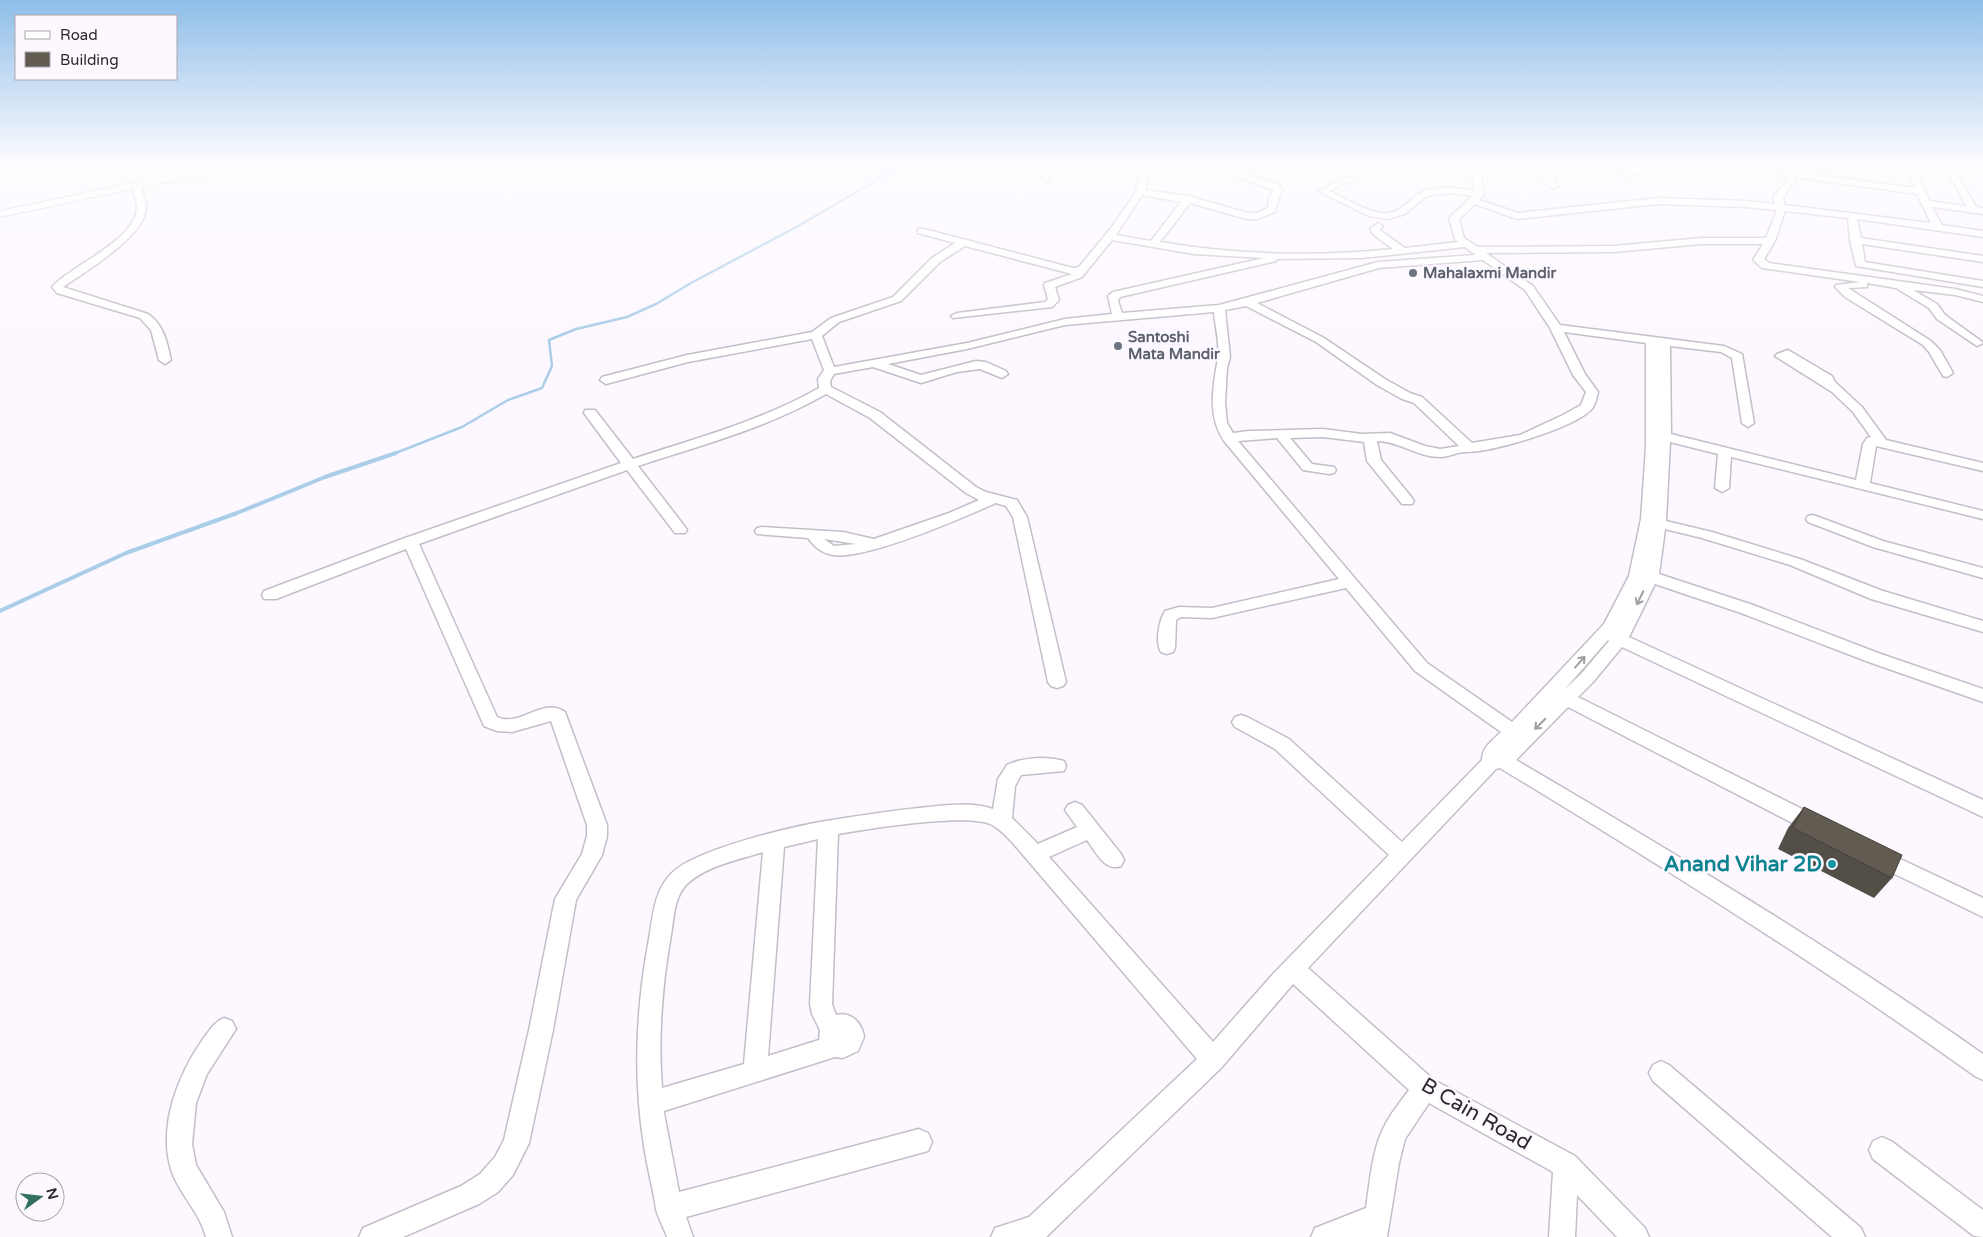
<svg xmlns="http://www.w3.org/2000/svg" width="1983" height="1237" font-family="'Varela Round',sans-serif">
<style>
.lines{fill:none;stroke-linecap:round;stroke-linejoin:round}
.stream-far1{stroke:#abcee8;stroke-width:2.5}
.stream{stroke:#abcee8;stroke-width:4}
.minor-casing{stroke:#c5bdc8;stroke-width:3}
.major-casing{stroke:#c5bdc8;stroke-width:2}
.minor{fill:#fff;fill-rule:evenodd}
.major{fill:#fff;fill-rule:evenodd}
.wall{fill:#534e46}
.building{fill:#615b51;stroke:#444039}
.oneway{stroke:#a09ea0}
.worship-dot{fill:#6b7280;stroke:#fdf8ff;stroke-width:2}
.culture-dot{fill:#0f9aa8;stroke:#fdf8ff;stroke-width:2}
.labels{text-anchor:middle;dominant-baseline:central;stroke-width:5;stroke-linejoin:round;paint-order:stroke}
.far-worship-label{font-size:15px;font-weight:bold;fill:#5b616d;stroke:#fdf8ff;text-anchor:start}
.near-culture-label{font-size:21px;font-weight:bold;fill:#0d838f;stroke:#fdf8ff;text-anchor:end}
.near-street-label{font-size:21px;fill:#2b282d;stroke:#fdf8ff}
</style>
<rect width="100%" height="100%" fill="#fdf8ff"/>
<g class="lines">
<!-- stream-far1 -->
<polyline class="stream-far1" points="393,454 462,427 508,400 542,388 552,366 549,340 576,329 627,317 656,304 691,283 800,225 906,163"/>
<!-- stream -->
<polyline class="stream" points="0,611 126,553 237,513 325,477 396,453"/>
<defs>
<g id="minor">
<polygon points="985,163 979,167 975,164 975,163"/>
<polygon points="1046,163 1055,163 1048,171 1050,179 1046,182 1042,179 1040,171"/>
<path d="M1144 163H1213L1235 170 1254 163H1267L1243 173 1279 185 1283 190 1279 197 1275 212 1257 219H1247L1190 203 1160 242C1237 255 1316 257 1393 249L1374 235 1370 229 1378 223 1383 226 1380 229 1381 231 1405 248 1458 242 1455 239 1449 218 1472 196 1453 193 1432 195 1424 198 1405 214 1387 219 1369 216 1318 191 1377 163H1389L1329 191C1345 198 1371 215 1388 213 1400 212 1407 202 1417 195 1433 184 1456 188 1474 191L1471 163H1479L1484 195 1479 200 1518 213 1658 198 1746 201 1775 204 1773 197 1787 180V176L1727 163H1747L1787 171V163H1795V172L1915 188 1909 171 1865 166 1861 163 1907 166 1906 163H1914L1929 201 1966 206 1943 163 1983 165V171L1953 166 1976 207 1983 208V214L1932 207 1942 225 1983 231V237L1857 219 1861 238 1983 256V262L1862 244 1865 262 1983 281V287L1856 266 1850 240 1848 218 1785 211 1775 241 1764 259 1769 263 1955 289 1983 296V302L1955 295 1913 290 1937 304 1945 315 1981 341 1983 343 1977 346 1937 319 1929 308 1896 288 1867 283V287L1848 288 1931 341 1940 350 1953 373 1947 377 1943 376 1929 352 1923 345 1845 297 1835 287 1836 285 1860 282 1762 268 1753 260 1763 244H1702L1613 252 1486 253 1533 286 1560 325 1724 346 1742 354 1754 423 1748 427 1742 423 1732 358 1721 352 1670 346 1671 434 1856 480 1863 444 1867 438 1871 437 1853 412 1832 392 1775 356 1777 354 1788 350 1832 376 1835 382 1862 407 1886 440 1983 463V471L1876 446 1870 483 1983 511V519L1731 457 1729 488 1722 492 1715 488 1718 454 1670 442 1666 521 1712 532 1800 559 1883 591 1983 621V632L1871 599 1790 565 1702 538 1665 529 1659 574 1753 605 1878 653 1983 689V702L1866 661 1741 613 1655 584 1629 637 1983 800V817L1622 647 1593 682 1578 697 1824 820 1827 826 1824 832 1817 834 1810 832 1568 707 1516 760C1675 853 1832 948 1983 1054V1080L1975 1076C1821 966 1662 866 1500 768L1496 769 1308 968 1434 1080 1575 1156 1645 1228 1649 1237H1617L1577 1195 1575 1237H1549L1553 1172 1429 1103 1405 1139 1399 1163 1387 1237H1311L1315 1228 1366 1208C1370 1181 1372 1149 1385 1125 1391 1113 1401 1101 1409 1090L1293 984 1221 1068 1046 1237H991L995 1228 1029 1217 1197 1059 1018 849C1010 840 1001 829 990 824 965 813 867 829 838 834L832 1004 836 1015C851 1011 862 1023 864 1037L858 1051 843 1058 835 1057 664 1111V1113L679 1192 919 1129 928 1133 932 1142 928 1151 686 1217 693 1237H667C664 1228 658 1218 656 1209 653 1188 647 1167 644 1146 633 1077 636 1008 649 939 653 916 654 890 672 873 695 849 798 825 832 820 864 815 896 810 929 807 950 805 973 802 993 809L998 779 1007 765C1023 757 1047 756 1064 761L1066 766 1064 771 1021 775 1015 786 1012 818 1038 844 1077 827 1065 810 1068 805 1075 802 1082 805 1121 854 1124 860 1121 866C1105 872 1096 852 1087 840L1049 857 1213 1042 1273 974 1389 855 1275 749 1235 727 1232 722 1235 717 1241 715 1247 717 1289 739 1402 842 1482 760C1482 747 1492 741 1501 732L1415 671 1346 588 1212 618 1181 617 1176 620 1175 648 1173 652 1167 654 1161 652C1155 642 1159 621 1165 611L1179 607 1212 608 1339 579 1224 441C1207 415 1213 387 1218 358 1220 344 1215 326 1214 312L1065 325 967 349 888 364 921 375 976 361 986 362 1006 371 1008 374 1002 378 980 369 957 372 921 383 873 367 834 374 830 381 831 387 880 412 976 487 986 492 1017 500 1027 517 1066 682 1063 686 1057 688 1051 686 1048 682 1013 517 1006 506 996 503C962 518 867 560 833 555 821 553 815 547 808 538L757 534 755 531 757 528 762 527 843 532 874 539 949 513 979 500 966 493 870 418 826 394C767 428 702 445 638 466L685 527 687 530 685 533H675L627 470 419 544 497 717C520 728 543 696 565 712L607 825V836L602 855 576 900 553 1030 529 1143 513 1175 498 1192 479 1204 403 1237H359L363 1228 461 1186 480 1174 495 1157 504 1140 529 1030 555 899 582 854 587 836V825L551 721 512 732 497 731 484 726 406 549 276 599H264L262 595 264 591 405 538 621 463 584 413 585 410H595L633 459C696 438 761 421 819 388L818 379 824 370 812 339 688 362 606 384 600 380 602 377 687 355 812 332 831 318 893 297 932 258 955 243 918 233V229H924L1073 268 1079 267 1111 228 1136 192ZM1151 168H1209L1274 190 1269 197 1268 208 1256 213H1248L1188 196 1145 190ZM1795 177 1917 194 1931 223 1784 205 1783 197 1795 180ZM1142 195 1181 202 1151 241 1116 235ZM1475 204 1517 219 1658 204 1746 207 1776 210V213L1766 238H1702L1613 246 1478 247 1464 238 1459 219ZM1112 240 1194 254 1264 258 1113 292 1108 296 1112 314 1065 319 967 343 834 367 822 336 839 322 901 301 940 262 965 246 1072 274 1045 283 1044 285 1048 299 1045 302 957 313 951 316 953 318 1052 307 1059 300 1055 287 1082 277ZM1465 247 1475 255 1378 262 1219 305 1122 313 1118 301 1120 297 1276 261 1277 259 1362 258ZM1483 260 1525 290 1550 328 1573 375 1586 392 1581 405 1563 415 1520 435 1472 443 1422 397 1410 393 1385 379 1324 338 1257 303 1379 268ZM1246 306 1316 342 1377 385 1402 399 1414 403 1459 446 1440 449 1425 446 1390 433 1362 434 1323 429 1249 431 1233 433 1227 423 1225 403 1227 368 1230 357 1225 310ZM1564 332 1646 343V447L1641 519 1629 576 1604 624 1512 722 1427 663 1238 441 1277 438 1303 470 1329 474 1334 473 1336 470 1334 467 1312 464 1290 438 1323 437 1364 442 1367 461 1402 504H1412L1414 501 1412 498 1381 460 1377 441C1399 441 1417 457 1440 457 1449 457 1457 452 1466 452 1493 452 1571 429 1591 410 1595 406 1597 397 1598 392L1585 374ZM824 539 856 544 834 546ZM1609 641 1581 674 1564 690 1608 640ZM818 839 810 1004 812 1014 820 1030 819 1040 768 1056 784 847ZM763 852 744 1064 662 1088C658 1036 662 986 671 935 674 918 674 898 686 885 705 866 738 860 763 852Z"/>
<polygon points="1274,163 1288,163 1299,166 1307,163 1320,163 1299,172"/>
<polygon points="1529,163 1538,163 1548,174 1563,163 1573,163 1552,179 1558,186 1554,189 1543,181"/>
<polygon points="1584,163 1599,163 1628,170 1631,170 1637,163 1646,163 1637,174 1628,176"/>
<path d="M136 182 140 185C142 192 147 201 146 208 145 236 85 272 63 287L148 314C164 325 167 342 171 360L165 364 159 360 151 330 140 318 57 293 52 287C71 265 136 241 137 207 137 200 133 192 132 185Z"/>
<polygon points="1813,515 1883,541 1983,568 1983,578 1873,547 1808,522 1806,519 1808,516"/>
<polygon points="1877,848 1983,898 1983,917 1870,862 1867,856 1870,850"/>
<path d="M224 1018 232 1021 236 1029 207 1074 196 1103 192 1144 196 1165 224 1212 232 1237H206C200 1212 178 1193 171 1169 158 1125 178 1075 203 1039 210 1030 214 1022 224 1018Z"/>
<polygon points="1661,1061 1669,1065 1861,1228 1865,1237 1832,1237 1653,1081 1649,1073 1653,1065"/>
<polygon points="1882,1137 1891,1141 1983,1210 1983,1237 1974,1236 1873,1159 1869,1150 1873,1141"/>
</g>
<polygon id="major" points="245,163 271,163 266,166 160,183 0,217 0,211 160,177"/>
</defs>
<!-- minor casing -->
<use href="#minor" class="minor-casing"/>
<!-- major casing -->
<use href="#major" class="major-casing"/>
<!-- minor -->
<use href="#minor" class="minor"/>
<!-- major -->
<use href="#major" class="major"/>
</g>
<!-- wall -->
<polygon class="wall" points="1804,807 1892,878 1874,898 1778,849 1788,828"/>
<!-- building -->
<polygon class="building" points="1804,807 1902,855 1892,878 1793,828"/>
<!-- one-way arrows -->
<defs><path id="oneway-shaft" d="M-6 0H5M1.5-3L5.5 0L1.5 3" fill="none" stroke-width="1.6" stroke-linecap="round" stroke-linejoin="round" transform="scale(1.25)"/></defs>
<g class="oneway">
<use href="#oneway-shaft" transform="translate(1640 598) rotate(116)"/>
<use href="#oneway-shaft" transform="translate(1580 662) rotate(-48)"/>
<use href="#oneway-shaft" transform="translate(1540 724) rotate(135)"/>
</g>
<!-- sky -->
<linearGradient id="sky" x2="0" y2="1"><stop stop-color="#8fbee8"/><stop offset="0.49" stop-color="#fefcff"/><stop offset="1" stop-color="#fefcff" stop-opacity="0"/></linearGradient>
<rect width="1983" height="336" fill="url(#sky)"/>
<!-- markers -->
<g class="worship-dot">
<circle cx="1413" cy="273" r="5"/>
<circle cx="1118" cy="346" r="5"/>
</g>
<circle class="culture-dot" cx="1832" cy="864" r="5"/>
<g class="labels">
<!-- far-worship labels -->
<g class="far-worship-label">
<text x="1423" y="273">Mahalaxmi Mandir</text>
<text x="1128" y="337">Santoshi<tspan x="1128" dy="17">Mata Mandir</tspan></text>
</g>
<!-- near-culture labels -->
<g class="near-culture-label">
<text x="1822" y="864">Anand Vihar 2D</text>
</g>
<!-- near-street labels -->
<g class="near-street-label">
<text transform="translate(1476 1114) rotate(30)">B Cain Road</text>
</g>
</g>
<!-- legend -->
<rect x="15" y="15" width="162" height="65" fill="#fdf8ff" stroke="#a9a5ab"/>
<rect x="25" y="31" width="25" height="8" fill="#ffffff" stroke="#a9a5ab"/>
<text x="60" y="40" font-size="15" fill="#2b282d">Road</text>
<rect x="25" y="52" width="25" height="15" fill="#615b51" stroke="#a9a5ab"/>
<text x="60" y="65" font-size="15" fill="#2b282d">Building</text>
<!-- north arrow -->
<g transform="translate(40 1197) rotate(75)"><circle r="24" fill="#fdf8ff" stroke="#a9a5ab"/>
<path d="M0-4L9 19L0 12L-9 19Z" fill="#326f5c"/>
<text y="-8" font-size="14" font-weight="bold" text-anchor="middle" fill="#2b282d">N</text>
</g>
</svg>
